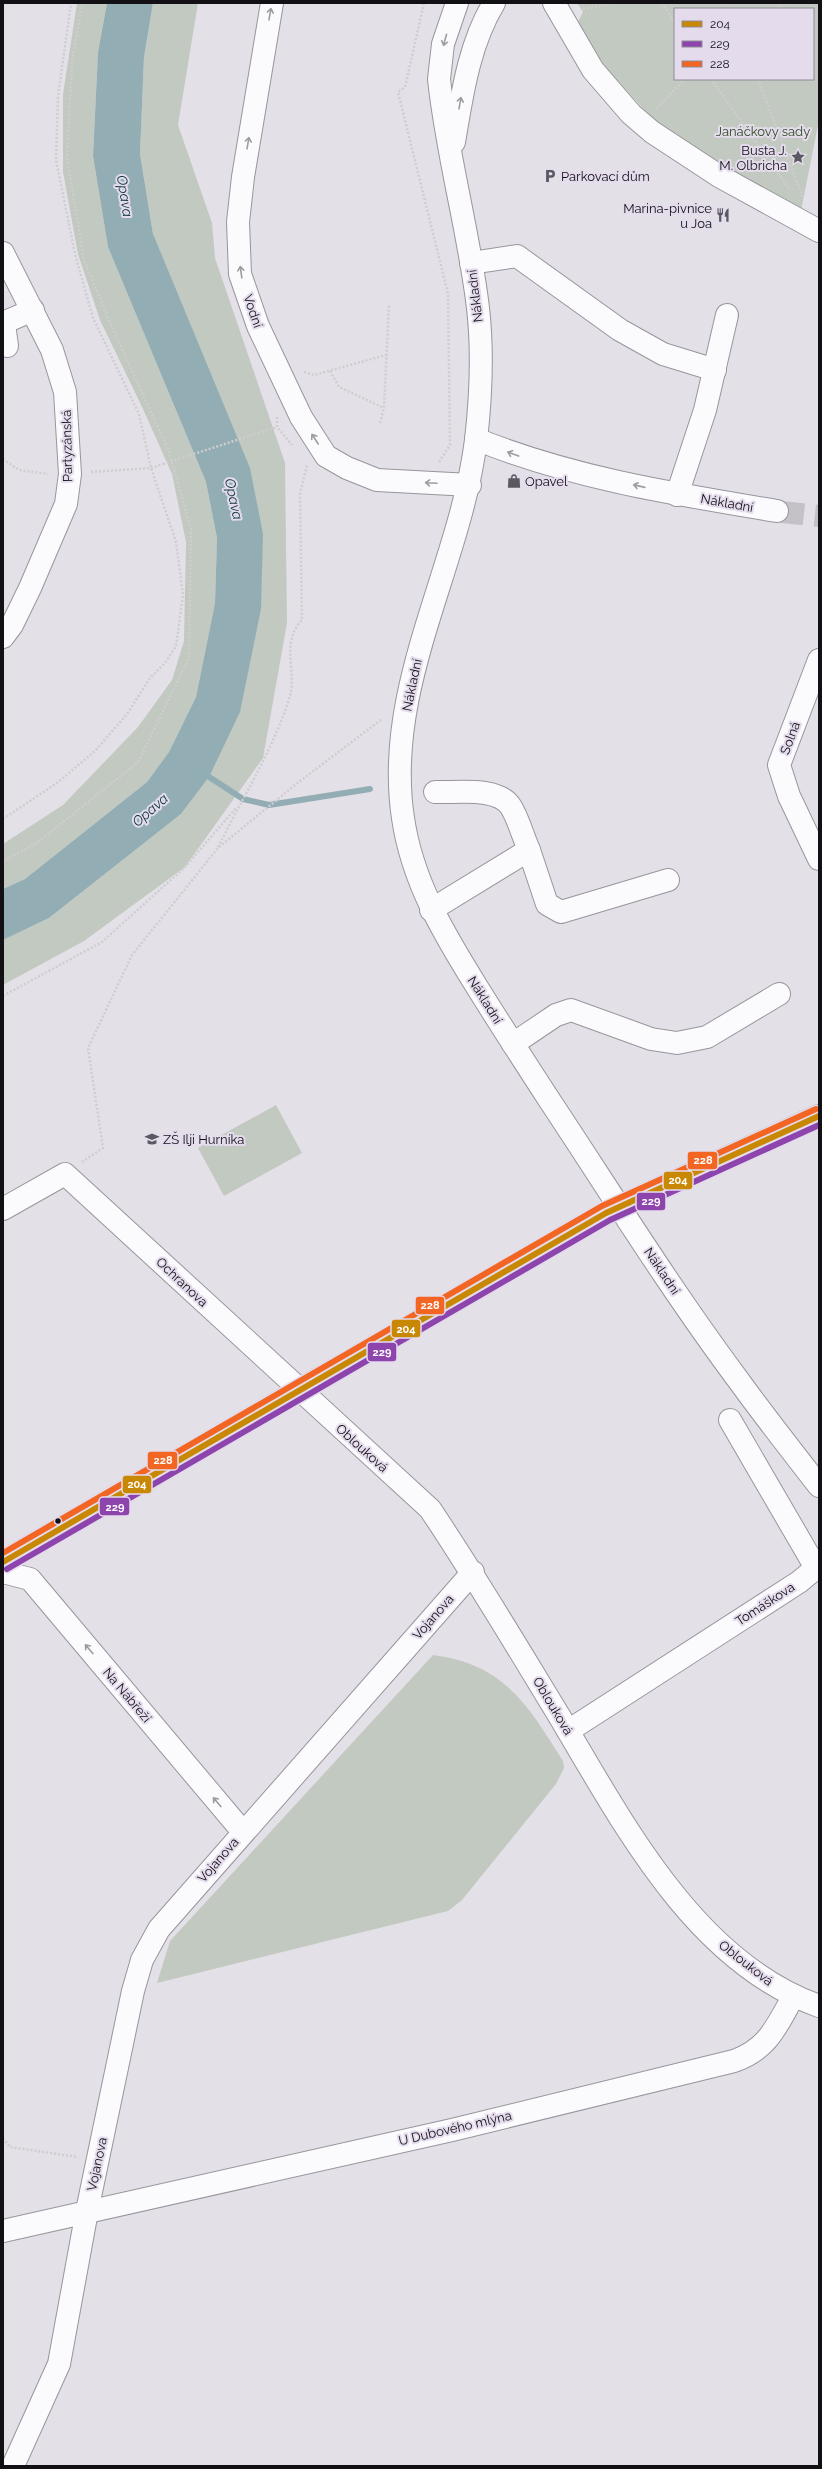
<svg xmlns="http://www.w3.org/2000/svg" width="822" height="2469" font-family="Raleway,sans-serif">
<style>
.green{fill:#c2c9c0;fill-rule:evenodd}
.water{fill:#92aeb4}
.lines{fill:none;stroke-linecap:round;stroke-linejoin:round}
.stream{stroke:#92aeb4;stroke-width:6}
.minor-tunnel{stroke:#c4c1c8;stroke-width:22;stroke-dasharray:22 11;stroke-linecap:butt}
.minor-casing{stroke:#98959c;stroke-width:24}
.path{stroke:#cfcdd0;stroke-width:2.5;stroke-dasharray:2 2;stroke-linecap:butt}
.minor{stroke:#fbfafc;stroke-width:22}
.path-bridge{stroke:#cfcdd0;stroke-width:2.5;stroke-dasharray:2 2;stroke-linecap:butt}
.bus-1-casing{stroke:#e4dcec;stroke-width:9}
.bus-2-casing{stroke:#e4dcec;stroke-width:9}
.bus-3-casing{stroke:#e4dcec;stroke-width:9}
.bus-1{stroke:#c98804;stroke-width:6}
.bus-2{stroke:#8e44ad;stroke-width:6}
.bus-3{stroke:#f26522;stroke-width:6}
.oneway{stroke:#9e9ca0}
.bus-dot{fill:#120f15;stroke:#e4dcec;stroke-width:1.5}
.labels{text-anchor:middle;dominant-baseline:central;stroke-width:4;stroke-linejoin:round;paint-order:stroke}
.park-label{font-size:13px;fill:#2e4b21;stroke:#e4dcec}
.poi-label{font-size:13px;fill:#120f15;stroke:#e4dcec;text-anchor:start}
.street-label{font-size:13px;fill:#120f15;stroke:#e4dcec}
.water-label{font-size:14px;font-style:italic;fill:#0e383c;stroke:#e4dcec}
.line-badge{stroke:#e4dcec;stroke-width:1.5}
.badge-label{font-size:11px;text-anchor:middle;font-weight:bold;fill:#fff}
</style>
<rect width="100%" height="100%" fill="#e4e0e8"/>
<!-- green -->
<g class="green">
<polygon points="77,3 107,3 98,52 93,156 108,247 206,482 217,538 215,603 196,697 169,752 147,782 25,879 3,889 3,844 63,805 138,727 172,680 184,641 186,542 172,474 143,409 100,320 78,254 63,172 63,94"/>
<polygon points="153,3 198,3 178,125 212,223 215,258 285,463 287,623 263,758 185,867 84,941 3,985 3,940 49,918 181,814 209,777 261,609 153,234 140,154 144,57"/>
<path d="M577 3H819V120L801 211 700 156 650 116 605 67 578 22 583 12ZM675 9H813V79H675Z"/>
<polygon points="276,1105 302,1153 224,1196 198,1148"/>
<path d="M433 1655C504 1664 528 1705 563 1761L564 1768 556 1784 462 1900 448 1911 157 1983 170 1941Z"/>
</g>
<!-- water -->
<polygon class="water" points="107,3 153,3 144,57 140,154 153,234 250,468 263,534 261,609 240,712 209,777 181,814 49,918 3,940 3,889 25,879 147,782 169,752 196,697 215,603 217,538 206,482 108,247 93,156 98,52"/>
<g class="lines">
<!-- stream -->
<polyline class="stream" points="203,773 243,799 269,805 370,789"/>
<!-- minor-tunnel -->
<polyline class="minor-tunnel" points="782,512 819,516"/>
<defs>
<g id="minor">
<polyline points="272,3 243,177 238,222 240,274 258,326 301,417 326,456 347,468 377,480 470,485"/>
<path d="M457 3 443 44 439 79C447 156 469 231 478 308 483 352 481 396 476 440 460 567 383 687 403 818 412 881 444 934 477 987 500 1024 524 1061 548 1098 611 1193 671 1290 739 1381 765 1417 792 1451 819 1486"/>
<polyline points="554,3 593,70 631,114 652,132 719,176 819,231"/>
<path d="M454 142C462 95 469 44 494 3"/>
<polyline points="3,253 52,350 65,392 70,474 66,504 30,588 12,625 3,637"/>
<polyline points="471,263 517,256 620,330 663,354 715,370"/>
<polyline points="3,323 33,310"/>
<polyline points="4,324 7,346"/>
<path d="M476 439C572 478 675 494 777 511"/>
<polyline points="677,495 705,410 727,315"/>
<polyline points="819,660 779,765 789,796 819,859"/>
<path d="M435 792C457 793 498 786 511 807 519 820 523 837 529 850"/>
<polyline points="431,910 529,850 547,904 561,912 668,880"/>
<polyline points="513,1044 556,1015 571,1010 651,1039 677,1043 707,1037 779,994"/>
<path d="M3 1209 65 1174 430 1509C475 1576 516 1645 558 1714 622 1821 694 1962 819 2006"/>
<polyline points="3,1562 606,1213 819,1116"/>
<polyline points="3,1572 30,1579 243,1832"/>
<polyline points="568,1731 799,1582 816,1568 730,1420"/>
<path d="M3 2231 452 2130 734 2061C768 2049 776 2027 793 1997"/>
<polyline points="13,2466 59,2364 87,2211 133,1991 142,1960 159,1929 473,1572"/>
</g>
</defs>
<!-- minor casing -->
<use href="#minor" class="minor-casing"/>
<!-- path -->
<g class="path">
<polyline points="424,3 405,87 398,92 448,294 450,445 439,462"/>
<polyline points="662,3 675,24"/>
<polyline points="727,3 729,9"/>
<polyline points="583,9 613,3"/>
<polyline points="777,9 786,3"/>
<polyline points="711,79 790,190"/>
<polyline points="758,79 803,198"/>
<polyline points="656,109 685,79"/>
<polyline points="330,371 339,387 384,408"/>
<polyline points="304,372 314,375 386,355"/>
<polyline points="277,417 277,427 292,445"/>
<polyline points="380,423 384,408 389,304"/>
<polyline points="3,459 19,470 48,474"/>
<polyline points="91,472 151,468 163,464"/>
<polyline points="3,819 57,783 95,751 127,714 150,678 165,663 176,646 183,595 176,542 151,468 139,414 93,318 75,254 56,160 58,96 71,3"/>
<path d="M218 847C242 799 275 746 290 696 297 671 280 643 302 620L300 494 307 465"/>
<polyline points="3,861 37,843 138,762 189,658 191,529 168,449 111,325 84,260 67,158 72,63 82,3"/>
<polyline points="3,996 102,942 185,867 236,808"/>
<polyline points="82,1162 103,1148 88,1048 132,955 218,848 295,785 382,719"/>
<polyline points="3,2138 10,2147 78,2157"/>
</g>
<!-- minor -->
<use href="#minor" class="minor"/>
<!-- path-bridge -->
<polyline class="path-bridge" points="163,464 277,427"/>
<defs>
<polyline id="bus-1" points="3,1562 606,1213 819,1116"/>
<polyline id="bus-2" points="7,1569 610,1220 819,1125"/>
<polyline id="bus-3" points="3,1553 602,1206 816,1109"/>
</defs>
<!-- bus-1 casing -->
<use href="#bus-1" class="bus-1-casing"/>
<!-- bus-2 casing -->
<use href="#bus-2" class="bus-2-casing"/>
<!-- bus-3 casing -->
<use href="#bus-3" class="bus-3-casing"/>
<!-- bus-1 -->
<use href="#bus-1" class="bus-1"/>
<!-- bus-2 -->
<use href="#bus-2" class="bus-2"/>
<!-- bus-3 -->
<use href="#bus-3" class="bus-3"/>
</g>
<!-- one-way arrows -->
<defs><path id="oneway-shaft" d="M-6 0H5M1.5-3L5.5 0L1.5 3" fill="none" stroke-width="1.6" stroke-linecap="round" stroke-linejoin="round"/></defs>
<g class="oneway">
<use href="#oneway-shaft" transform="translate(270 14) rotate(-80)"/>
<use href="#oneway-shaft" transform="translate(445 40) rotate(105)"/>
<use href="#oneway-shaft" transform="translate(460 103) rotate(-80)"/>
<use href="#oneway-shaft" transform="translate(248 143) rotate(-80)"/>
<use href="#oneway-shaft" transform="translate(241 272) rotate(-98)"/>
<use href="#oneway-shaft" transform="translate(315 439) rotate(-123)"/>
<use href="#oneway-shaft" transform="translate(513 454) rotate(-160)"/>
<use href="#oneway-shaft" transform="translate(431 483) rotate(-177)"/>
<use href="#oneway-shaft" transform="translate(639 486) rotate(-167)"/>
<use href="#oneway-shaft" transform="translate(89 1649) rotate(-130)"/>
<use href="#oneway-shaft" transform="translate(217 1802) rotate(-130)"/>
</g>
<!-- icons -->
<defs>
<symbol id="sight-bare" viewBox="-9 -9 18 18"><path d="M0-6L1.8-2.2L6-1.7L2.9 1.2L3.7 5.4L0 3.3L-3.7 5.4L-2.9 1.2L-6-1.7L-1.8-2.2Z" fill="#5c585f" stroke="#e4dcec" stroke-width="2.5" paint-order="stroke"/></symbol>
<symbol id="parking-bare" viewBox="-9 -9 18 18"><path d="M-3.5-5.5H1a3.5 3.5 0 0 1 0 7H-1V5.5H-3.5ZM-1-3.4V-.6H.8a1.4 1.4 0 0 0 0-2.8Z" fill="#5c585f" stroke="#e4dcec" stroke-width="2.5" paint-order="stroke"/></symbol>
<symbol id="restaurant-bare" viewBox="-9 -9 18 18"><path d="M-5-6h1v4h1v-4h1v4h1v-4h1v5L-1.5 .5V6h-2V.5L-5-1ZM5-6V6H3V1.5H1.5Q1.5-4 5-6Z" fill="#5c585f" stroke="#e4dcec" stroke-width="2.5" paint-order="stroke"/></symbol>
<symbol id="shop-bare" viewBox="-9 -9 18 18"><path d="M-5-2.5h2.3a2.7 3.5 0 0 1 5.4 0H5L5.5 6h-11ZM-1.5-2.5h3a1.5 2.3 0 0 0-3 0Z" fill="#5c585f" stroke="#e4dcec" stroke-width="2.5" paint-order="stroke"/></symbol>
<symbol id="school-bare" viewBox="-9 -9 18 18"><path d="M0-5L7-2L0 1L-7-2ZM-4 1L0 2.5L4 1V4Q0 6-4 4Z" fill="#5c585f" stroke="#e4dcec" stroke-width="2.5" paint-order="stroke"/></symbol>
</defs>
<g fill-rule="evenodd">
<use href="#sight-bare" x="788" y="147" width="20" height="20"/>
<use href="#parking-bare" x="540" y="166" width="20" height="20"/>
<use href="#restaurant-bare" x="713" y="205" width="20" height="20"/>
<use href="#shop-bare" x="504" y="471" width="20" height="20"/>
<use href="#school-bare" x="142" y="1129" width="20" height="20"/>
</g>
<!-- markers -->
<circle class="bus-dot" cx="58" cy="1521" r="3.5"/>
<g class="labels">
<!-- park labels -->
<g class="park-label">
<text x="763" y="131">Janáčkovy sady</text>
</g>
<!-- poi labels -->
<g class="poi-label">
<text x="787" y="150" text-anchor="end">Busta J.<tspan x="787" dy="15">M. Olbricha</tspan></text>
<text x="561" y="176">Parkovací dům</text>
<text x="712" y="208" text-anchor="end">Marina-pivnice<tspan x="712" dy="15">u Joa</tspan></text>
<text x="525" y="481">Opavel</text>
<text x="163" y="1139">ZŠ Ilji Hurníka</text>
</g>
<!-- street labels -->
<g class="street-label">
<text transform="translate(475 296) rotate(-97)">Nákladní</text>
<text transform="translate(253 311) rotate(71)">Vodní</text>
<text transform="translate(67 446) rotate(-91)">Partyzánská</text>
<text transform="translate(727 503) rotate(10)">Nákladní</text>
<text transform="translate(412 685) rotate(-78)">Nákladní</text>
<text transform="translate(790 738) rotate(-69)">Solná</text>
<text transform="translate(485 1000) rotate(58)">Nákladní</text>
<text transform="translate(662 1271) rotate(56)">Nákladní</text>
<text transform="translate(182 1282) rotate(43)">Ochranova</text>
<text transform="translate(362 1448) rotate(42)">Oblouková</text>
<text transform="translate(765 1604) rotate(-33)">Tomáškova</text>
<text transform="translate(433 1617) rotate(-49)">Vojanova</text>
<text transform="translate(127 1695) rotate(50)">Na Nábřeží</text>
<text transform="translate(553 1706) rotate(59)">Oblouková</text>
<text transform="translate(218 1860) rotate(-49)">Vojanova</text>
<text transform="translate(746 1963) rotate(38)">Oblouková</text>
<text transform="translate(455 2128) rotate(-13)">U Dubového mlýna</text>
<text transform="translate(97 2164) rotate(-78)">Vojanova</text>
</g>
<!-- water labels -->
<g class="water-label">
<text transform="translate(125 196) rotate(81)">Opava</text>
<text transform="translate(234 499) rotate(78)">Opava</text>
<text transform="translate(150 810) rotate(-41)">Opava</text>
</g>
</g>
<g class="line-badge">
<rect x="687" y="1151" width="31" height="19" rx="4" fill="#f26522"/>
<rect x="663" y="1171" width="30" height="19" rx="4" fill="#c98804"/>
<rect x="636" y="1192" width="30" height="19" rx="4" fill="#8e44ad"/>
<rect x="415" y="1296" width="30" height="19" rx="4" fill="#f26522"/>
<rect x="391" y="1319" width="30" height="19" rx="4" fill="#c98804"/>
<rect x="367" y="1342" width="30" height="20" rx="4" fill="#8e44ad"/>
<rect x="147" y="1451" width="31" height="19" rx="4" fill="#f26522"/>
<rect x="122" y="1475" width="30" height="19" rx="4" fill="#c98804"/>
<rect x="99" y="1497" width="31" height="19" rx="4" fill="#8e44ad"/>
</g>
<g class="badge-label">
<text x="703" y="1164">228</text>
<text x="678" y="1184">204</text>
<text x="651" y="1205">229</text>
<text x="430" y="1309">228</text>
<text x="406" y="1333">204</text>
<text x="382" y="1356">229</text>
<text x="163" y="1464">228</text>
<text x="137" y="1488">204</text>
<text x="115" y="1511">229</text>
</g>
<!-- border -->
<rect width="822" height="2469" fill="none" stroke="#120f15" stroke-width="8"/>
<!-- legend -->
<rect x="674" y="8" width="140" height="72" fill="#e4dcec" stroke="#908a96"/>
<rect x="682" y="21" width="20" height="6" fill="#c98804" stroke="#908a96"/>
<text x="710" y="28" font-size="12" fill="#120f15">204</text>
<rect x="682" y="41" width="20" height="6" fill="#8e44ad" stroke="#908a96"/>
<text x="710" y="48" font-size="12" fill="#120f15">229</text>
<rect x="682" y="61" width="20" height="6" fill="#f26522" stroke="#908a96"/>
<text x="710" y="68" font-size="12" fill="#120f15">228</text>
</svg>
